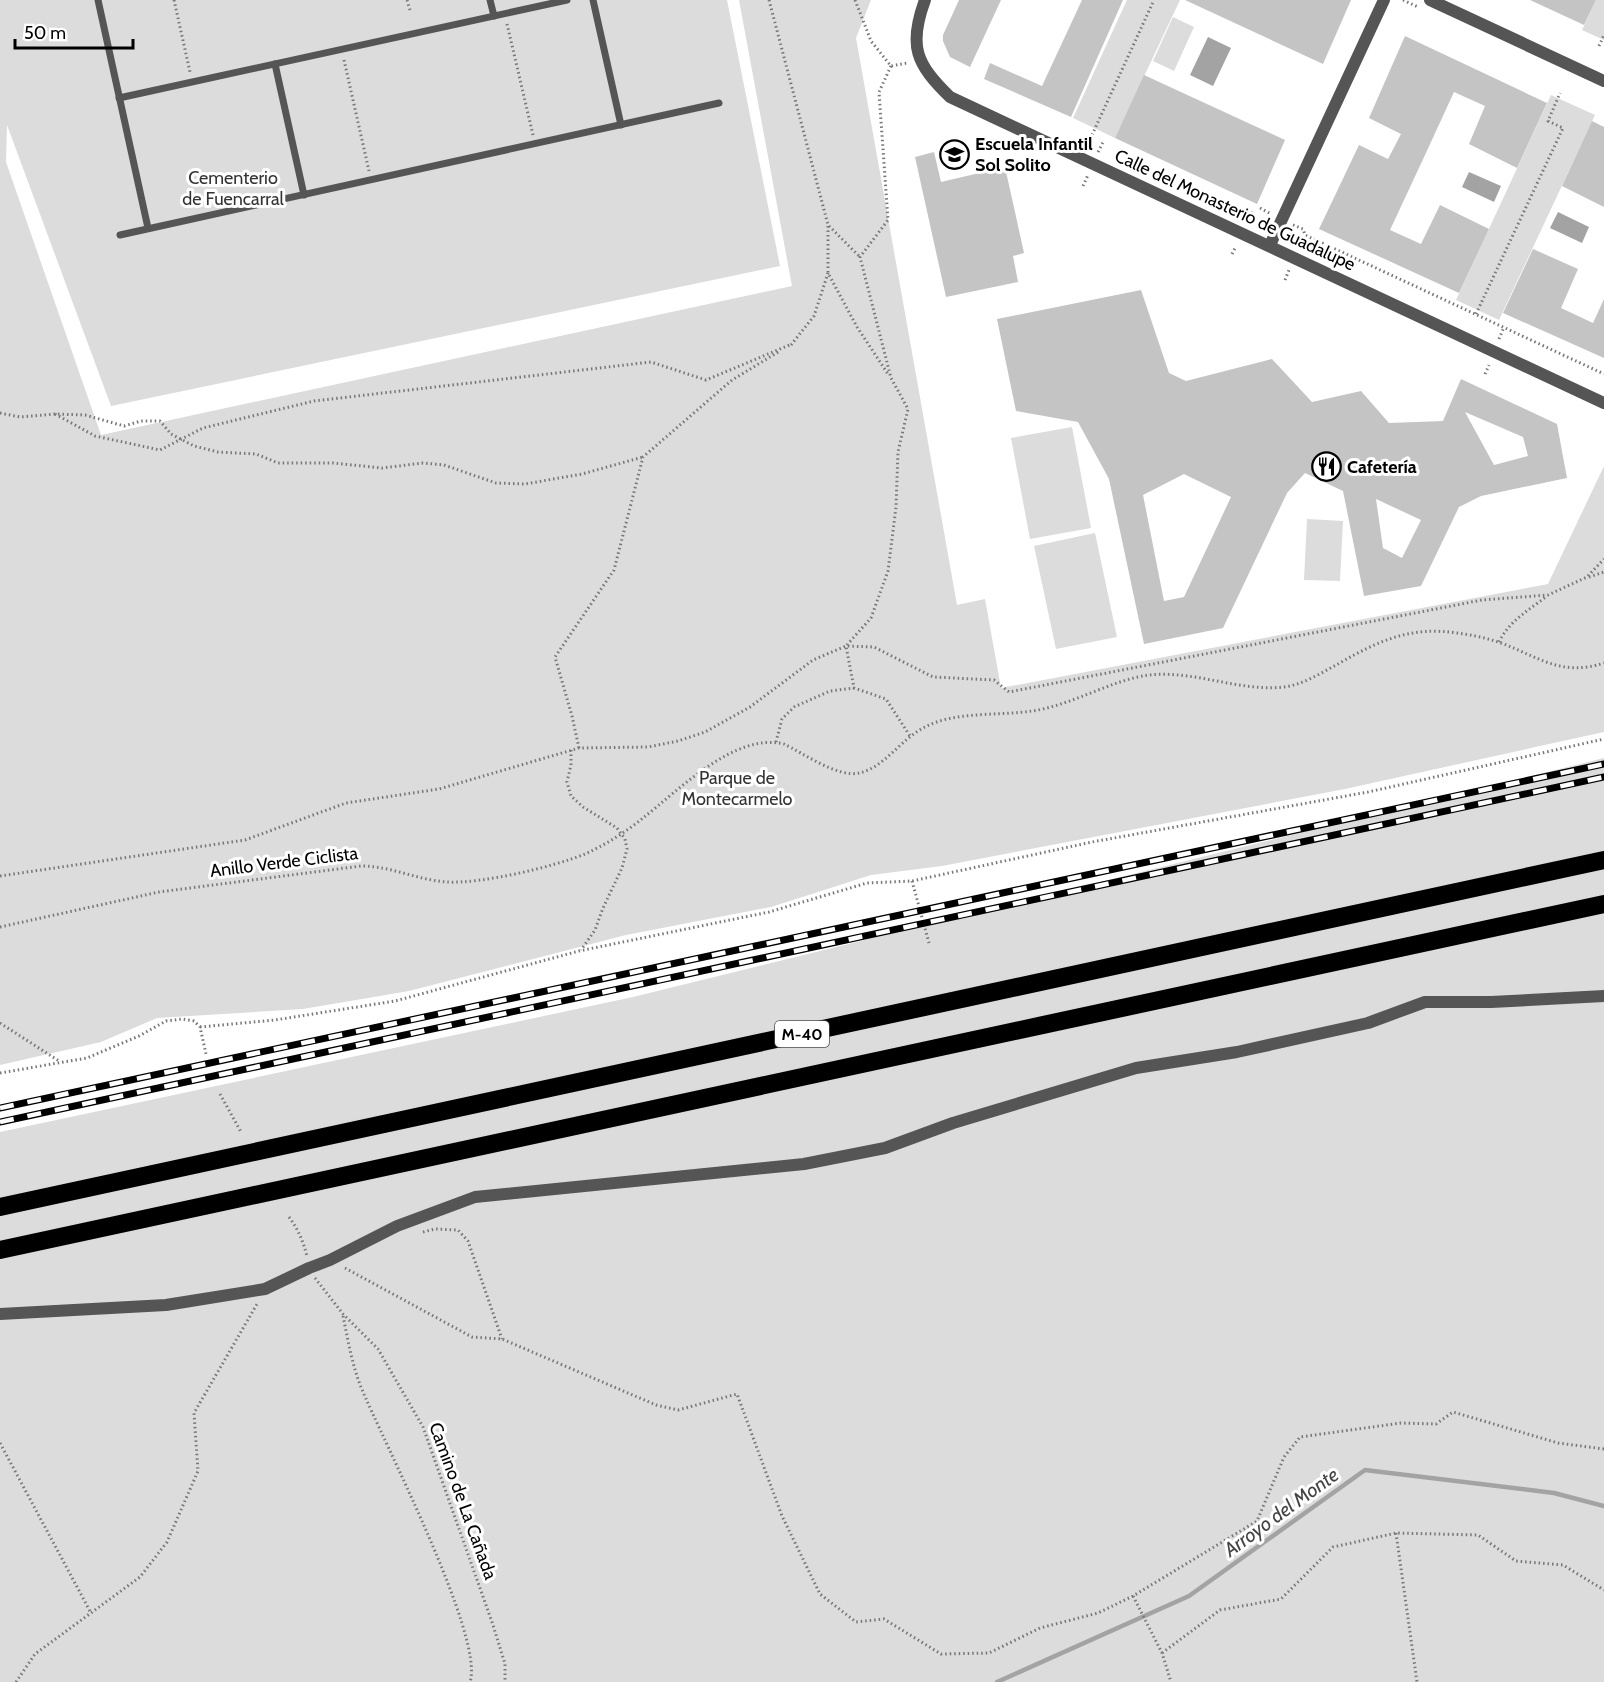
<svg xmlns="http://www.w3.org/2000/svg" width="1604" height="1682" font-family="Cabin,sans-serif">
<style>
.green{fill:#dcdcdc}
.water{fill:#a3a3a3}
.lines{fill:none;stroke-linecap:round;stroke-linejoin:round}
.stream{stroke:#a3a3a3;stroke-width:4.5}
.building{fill:#c4c4c4;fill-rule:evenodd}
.motorway-casing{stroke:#dbdbdb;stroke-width:21}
.path{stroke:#777;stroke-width:3;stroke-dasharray:1.5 3;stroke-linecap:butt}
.service{stroke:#555;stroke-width:7}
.minor{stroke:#555;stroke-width:12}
.motorway{stroke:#000;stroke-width:18}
.rail-casing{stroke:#000;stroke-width:7}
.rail{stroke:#fff;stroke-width:4.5;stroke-dasharray:14;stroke-linecap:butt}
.labels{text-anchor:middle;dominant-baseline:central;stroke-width:6;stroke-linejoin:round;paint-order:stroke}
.shield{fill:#fff;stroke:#4c4c4c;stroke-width:1.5}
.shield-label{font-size:16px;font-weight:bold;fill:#000}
.poi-label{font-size:18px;font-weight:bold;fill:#000;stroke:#fff;text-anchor:start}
.park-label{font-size:18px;fill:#333;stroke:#fff}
.street-label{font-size:18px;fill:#000;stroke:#fff}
.water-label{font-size:20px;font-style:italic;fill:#444;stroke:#fff}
</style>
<rect width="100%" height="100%" fill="#fff"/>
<!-- green -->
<g class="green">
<polygon points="0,0 727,0 780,266 111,406 7,125 6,162 101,435 792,286 739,0 871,0 856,38 957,605 985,599 1001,688 1548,584 1604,466 1604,732 1345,789 942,866 871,875 771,907 626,935 409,991 303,1009 157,1018 101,1042 0,1065"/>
<polygon points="1127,0 1180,0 1115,138 1073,118"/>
<polygon points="1596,0 1604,0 1604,40 1582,30"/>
<polygon points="1173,17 1194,27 1174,71 1153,61"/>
<polygon points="1551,95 1595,115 1499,320 1456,300"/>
<polygon points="1072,427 1091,528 1030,539 1011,438"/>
<polygon points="1307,519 1343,521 1340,581 1304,580"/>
<polygon points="1095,533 1117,637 1056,649 1034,546"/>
<polygon points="1604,758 1604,1682 0,1682 0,1132 633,997"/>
</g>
<!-- water -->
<g class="water">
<polygon points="1208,37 1231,48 1213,86 1190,75"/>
<polygon points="1469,172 1501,186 1494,202 1462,187"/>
<polygon points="1558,212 1589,227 1582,243 1550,228"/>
</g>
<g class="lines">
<!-- stream -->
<polyline class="stream" points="997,1682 1189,1596 1365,1470 1554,1493 1604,1506"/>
</g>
<!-- building -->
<g class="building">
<polygon points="959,0 1001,0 970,67 950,57 943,41 943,35"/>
<polygon points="1082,0 1123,0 1071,117 984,79 990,63 1042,86"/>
<polygon points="1185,0 1351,0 1323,64"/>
<polygon points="1530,0 1596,0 1584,25"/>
<polygon points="1405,36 1547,103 1517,168 1469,144 1485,106 1454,92 1425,155 1390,230 1421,244 1440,205 1489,229 1459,293 1319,229 1359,145 1388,159 1401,134 1369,118"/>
<polygon points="1144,75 1285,140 1257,204 1115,138"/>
<polygon points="1592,121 1604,127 1604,207 1562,186"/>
<polygon points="934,152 941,182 1005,167 1024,253 1013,256 1018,282 946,297 915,157"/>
<polygon points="1533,249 1578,269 1561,308 1593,323 1604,299 1604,358 1503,313"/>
<path d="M1141 290 1169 373 1186 381 1272 359 1312 402 1361 391 1389 423 1443 421 1461 379 1557 424 1567 478 1481 496 1459 507 1421 586 1364 596 1343 491 1305 473 1287 493 1223 628 1144 644 1109 479 1078 422 1016 411 997 319ZM1465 412 1523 437 1528 456 1494 465ZM1184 474 1231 497 1184 597 1164 601 1143 495ZM1376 499 1421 520 1402 558 1383 548Z"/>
</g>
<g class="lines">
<defs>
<g id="motorway">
<polyline points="0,1207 1604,860"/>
<polyline points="0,1250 1604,904"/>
</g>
</defs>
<!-- motorway casing -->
<use href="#motorway" class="motorway-casing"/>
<!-- path -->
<g class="path">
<polyline points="174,0 190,72"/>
<polyline points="407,0 410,10"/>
<polyline points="769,0 828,225 860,257"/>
<polyline points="855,0 871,41 891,66 907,63"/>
<polyline points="1403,0 1418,7"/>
<polyline points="507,24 533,135"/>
<polyline points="1599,46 1604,35"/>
<polyline points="344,60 369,171"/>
<polyline points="891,66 879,92 888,220 860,257 891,378 908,409 898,452 896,507 888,571 871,618 846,646 854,688 886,699 910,736"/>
<polyline points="1092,135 1154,0"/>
<polyline points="1098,152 1104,140"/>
<polyline points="1083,186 1088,175"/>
<polyline points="1260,208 1271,214"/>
<polyline points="1248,221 1253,210"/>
<polyline points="1293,225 1303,229 1305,235 1604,374"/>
<polyline points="828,226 828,273 857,327 888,374"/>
<polyline points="1232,254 1236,246"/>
<polyline points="1285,280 1289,270"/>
<polyline points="1476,314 1563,128 1548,121 1560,93"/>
<polyline points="1499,339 1504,327"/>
<polyline points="791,345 814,316 828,273"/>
<polyline points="1485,374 1489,365"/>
<polyline points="0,413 20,417 55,414 85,415 124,426 141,421 160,421 171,434 194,446 218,452 256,454 278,463 333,463 382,468 423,463 444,465 496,483 525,484 582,474 643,457"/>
<polyline points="55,414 95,436 160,450 203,428 314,401 651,362 706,380 792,344"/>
<polyline points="1589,577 1604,572"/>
<path d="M1499 642C1509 621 1529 610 1547 596"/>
<polyline points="776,742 782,719 794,707 830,691 854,688"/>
<polyline points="579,748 572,716 555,657 614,570 643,457 732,380 780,351"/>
<polyline points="571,750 571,765 567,782 571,796 583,807 617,828 625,839 627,849 622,868 603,908 595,930 581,950"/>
<polyline points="0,876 245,840 346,803 439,789 579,748 648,747 678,741 705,732 750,707 813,660 846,646 874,647 933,677 994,680 1009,692 1482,600 1548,595 1587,577 1604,559"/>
<polyline points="912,881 929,943"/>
<path d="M0 927 159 892 361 866C391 866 417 880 447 882 481 884 553 867 585 854 605 845 626 832 643 818 679 790 735 732 784 744 803 753 838 778 859 773 884 768 902 738 925 727 955 711 999 716 1032 711 1073 705 1111 680 1149 675 1194 670 1240 692 1284 687 1302 685 1321 673 1338 664 1378 641 1410 626 1457 633 1472 635 1487 638 1501 643 1539 657 1561 677 1604 663"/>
<polyline points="0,1023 59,1061"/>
<polyline points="200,1027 275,1020 395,1001 579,951 769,912 867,883 912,881 1092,842 1368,792 1604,739"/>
<polyline points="0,1073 87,1058 139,1036 166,1021 182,1019 194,1021 200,1027 206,1054"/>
<polyline points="220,1094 241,1132"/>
<path d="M289 1217C298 1229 303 1241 307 1256"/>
<polyline points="423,1232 435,1229 458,1230 468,1241 502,1339"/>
<polyline points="345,1268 472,1337 502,1339 656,1405 678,1410 737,1394 782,1516 820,1594 856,1622 884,1619 941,1654 989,1653 1040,1628 1098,1613 1133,1596 1257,1521 1284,1457 1300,1437 1401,1423 1436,1424 1453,1412 1558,1443 1604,1449"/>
<polyline points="315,1278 343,1314 378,1349 423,1427 493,1625 505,1664 505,1682"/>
<path d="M343 1316C348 1340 352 1365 361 1387 382 1439 485 1637 470 1682"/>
<polyline points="0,1443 91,1613"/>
<polyline points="1396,1533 1417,1682"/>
<polyline points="1133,1596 1162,1653 1171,1682"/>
<polyline points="1162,1653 1220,1610 1281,1599 1333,1547 1396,1533 1478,1535 1516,1561 1563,1565 1604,1590"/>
<polyline points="16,1682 35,1654 140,1577 167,1542 198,1471 194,1413 257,1304"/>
</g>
<!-- service -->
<g class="service">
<polyline points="98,0 148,228"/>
<polyline points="490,0 494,16"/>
<polyline points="593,0 621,125"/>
<polyline points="275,64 304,195"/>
<polyline points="119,98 567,0"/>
<polyline points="120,235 719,103"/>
</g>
<!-- minor -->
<g class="minor">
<path d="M925 0C908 46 916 64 950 97L1604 403"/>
<polyline points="1430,0 1604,81"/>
<polyline points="1270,245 1384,0"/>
<polyline points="0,1314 166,1305 265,1289 309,1268 330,1260 397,1226 475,1197 804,1164 885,1148 953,1123 1136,1068 1237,1052 1368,1023 1425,1002 1491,1002 1604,996"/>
</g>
<!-- motorway -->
<use href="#motorway" class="motorway"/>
<defs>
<g id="rail">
<polyline points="0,1108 1604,764"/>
<polyline points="0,1122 1604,777"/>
</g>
</defs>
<!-- rail casing -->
<use href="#rail" class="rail-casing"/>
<!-- rail -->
<use href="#rail" class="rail"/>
</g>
<!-- icons -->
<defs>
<symbol id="school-ring" viewBox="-11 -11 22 22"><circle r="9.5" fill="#fff" stroke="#000" stroke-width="1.5"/><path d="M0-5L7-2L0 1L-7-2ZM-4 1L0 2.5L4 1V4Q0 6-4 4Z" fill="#000"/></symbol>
<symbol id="restaurant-ring" viewBox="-11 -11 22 22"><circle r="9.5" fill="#fff" stroke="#000" stroke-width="1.5"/><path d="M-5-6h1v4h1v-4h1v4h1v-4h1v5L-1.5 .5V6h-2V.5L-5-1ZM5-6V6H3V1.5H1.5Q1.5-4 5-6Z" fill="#000"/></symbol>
</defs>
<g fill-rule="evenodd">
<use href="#school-ring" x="938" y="138" width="33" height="33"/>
<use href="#restaurant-ring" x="1310" y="450" width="33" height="33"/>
</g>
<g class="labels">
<!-- shield labels -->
<rect class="shield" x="775" y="1021" width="54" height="26" rx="4.5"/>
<g class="shield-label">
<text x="802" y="1034">M-40</text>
</g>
<!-- poi labels -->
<g class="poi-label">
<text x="975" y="144">Escuela Infantil<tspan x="975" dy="21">Sol Solito</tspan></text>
<text x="1347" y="467">Cafetería</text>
</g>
<!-- park labels -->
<g class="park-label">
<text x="233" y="178">Cementerio<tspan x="233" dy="21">de Fuencarral</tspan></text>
<text x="737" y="778">Parque de<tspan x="737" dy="21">Montecarmelo</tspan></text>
</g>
<!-- street labels -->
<g class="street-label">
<text transform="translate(1235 210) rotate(25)">Calle del Monasterio de Guadalupe</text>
<text transform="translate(284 862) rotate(-7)">Anillo Verde Ciclista</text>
<text transform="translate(463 1501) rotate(70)">Camino de La Cañada</text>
</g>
<!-- water labels -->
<g class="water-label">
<text transform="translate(1281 1512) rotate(-36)">Arroyo del Monte</text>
</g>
</g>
<!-- scale -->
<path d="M15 39v9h118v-9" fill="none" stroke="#000000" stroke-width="3"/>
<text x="24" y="39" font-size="18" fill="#000000" stroke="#ffffff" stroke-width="4.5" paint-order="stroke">50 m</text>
</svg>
